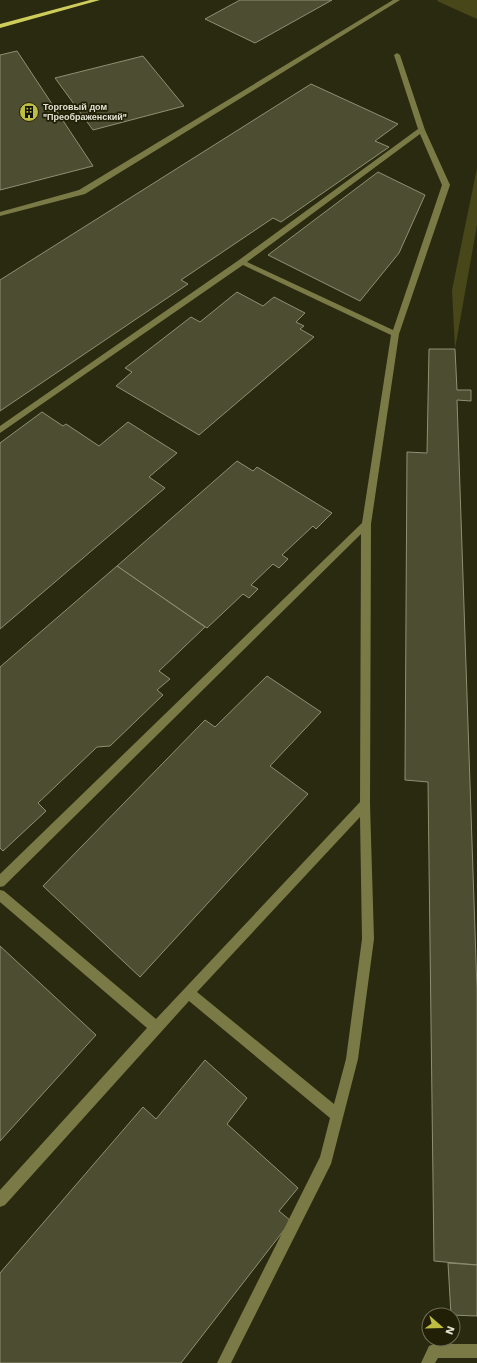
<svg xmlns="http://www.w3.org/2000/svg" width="477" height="1363" font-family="'Work Sans',sans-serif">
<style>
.green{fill:#47471a}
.building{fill:#4d4d32;stroke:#8f9072}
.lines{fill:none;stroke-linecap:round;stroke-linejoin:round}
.minor{fill:#7a7a47;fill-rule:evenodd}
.major{fill:#cecd5b;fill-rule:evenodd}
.labels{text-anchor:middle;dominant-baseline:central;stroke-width:3.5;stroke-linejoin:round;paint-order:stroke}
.far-poi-label{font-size:9px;font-weight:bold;fill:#e1e2d2;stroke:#212006;text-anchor:start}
</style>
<rect width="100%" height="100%" fill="#2a2a10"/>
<!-- green -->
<g class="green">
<polygon points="438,0 477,0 477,19 437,1"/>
<polygon points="477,168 477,225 455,349 452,290"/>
</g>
<!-- building -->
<g class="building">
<polygon points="240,0 332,0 255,43 205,19"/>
<polygon points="17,51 93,166 0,190 0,55"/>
<polygon points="143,56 184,106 93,130 55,78"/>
<polygon points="311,84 398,124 375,141 389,147 281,222 273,218 181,280 188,284 0,411 0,280"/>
<polygon points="378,172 425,195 399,253 360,301 268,255"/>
<polygon points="237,292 263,306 274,297 305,313 296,322 304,326 300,329 314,337 199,435 116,386 132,372 125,368 191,317 200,322"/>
<polygon points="429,349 455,349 457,390 471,390 471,401 457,400 477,990 477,1265 434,1261 428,782 405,780 407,452 427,453"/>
<polygon points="42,412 63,426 66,424 99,446 128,422 177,453 149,477 165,488 0,629 0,443"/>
<polygon points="237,461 253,471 257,467 332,513 316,529 313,526 282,555 288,559 279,568 273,564 251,585 258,589 249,598 243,594 207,628 117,566"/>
<polygon points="117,566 205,627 159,671 170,679 157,690 163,695 110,746 97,747 38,803 46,811 3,851 0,848 0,667"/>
<polygon points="267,676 321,712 270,766 308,794 140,977 43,886 205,720 215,727"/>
<polygon points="0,946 96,1035 0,1141"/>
<polygon points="205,1060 247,1098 227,1124 298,1188 279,1211 291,1221 181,1363 0,1363 0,1273 143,1107 156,1119"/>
<polygon points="448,1263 477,1265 477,1316 451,1315"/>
</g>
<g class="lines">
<!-- minor -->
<g class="minor">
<polygon points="393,0 400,0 85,194 0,216 0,212 79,190"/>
<path d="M397 53 400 55 425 130 450 185 399 334 371 524 370 804 374 939 358 1059 331 1164 231 1363H217L320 1157 330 1118 189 1001 5 1205 0 1207V1190L147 1028 0 902V890L4 891 156 1019 360 802 361 534 4 886 0 887V874L362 523 391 335 243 265 0 433V426L239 260 418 129 394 55ZM420 134 442 185 393 330 247 262ZM360 817 362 939 346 1059 334 1104 197 992Z"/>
<polygon points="434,1344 477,1344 477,1358 438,1358 435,1363 421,1363 429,1346"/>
</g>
<!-- major -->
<polygon class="major" points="90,0 100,0 0,28 0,24"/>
</g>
<!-- icons -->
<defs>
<symbol id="building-disc" viewBox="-11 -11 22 22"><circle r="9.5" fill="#bfbe41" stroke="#212006"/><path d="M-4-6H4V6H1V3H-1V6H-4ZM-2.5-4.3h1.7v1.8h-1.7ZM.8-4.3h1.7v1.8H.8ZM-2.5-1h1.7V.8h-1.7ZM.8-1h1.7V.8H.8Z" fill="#111"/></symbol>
</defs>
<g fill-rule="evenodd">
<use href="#building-disc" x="18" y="101" width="22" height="22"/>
</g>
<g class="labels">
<!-- far-poi labels -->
<g class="far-poi-label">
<text x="43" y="107">Торговый дом<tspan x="43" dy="10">"Преображенский"</tspan></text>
</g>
</g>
<!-- north arrow -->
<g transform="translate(441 1327) rotate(110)"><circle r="19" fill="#212006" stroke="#6e6e58"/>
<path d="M0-3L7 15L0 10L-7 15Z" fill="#bfbe41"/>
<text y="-6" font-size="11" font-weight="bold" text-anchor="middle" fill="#e1e2d2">N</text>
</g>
</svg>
